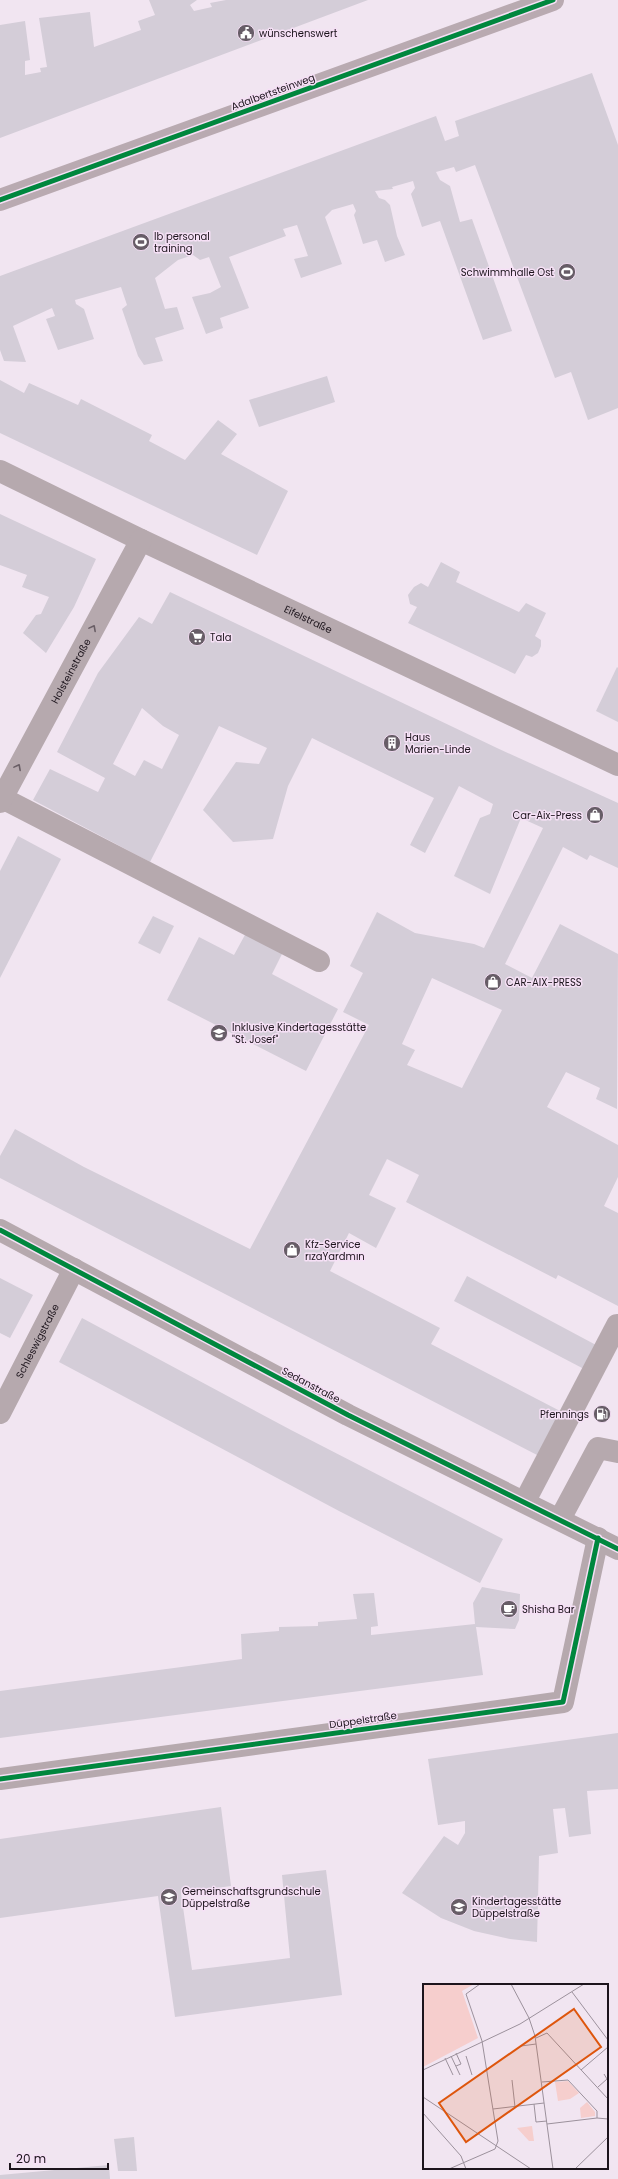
<svg xmlns="http://www.w3.org/2000/svg" width="618" height="2179" font-family="Poppins,sans-serif">
<style>
.building{fill:#d4cdd8;fill-rule:evenodd}
.lines{fill:none;stroke-linecap:round;stroke-linejoin:round}
.minor{stroke:#b6a9ae;stroke-width:22}
.major{stroke:#b9aab1;stroke-width:22}
.cycleway-casing{stroke:#f6e0f6;stroke-width:8}
.cycleway{stroke:#00873e;stroke-width:5}
.oneway{stroke:#695e65}
.labels{text-anchor:middle;dominant-baseline:central;stroke-width:3;stroke-linejoin:round;paint-order:stroke}
.poi-label{font-size:10px;fill:#1c141c;stroke:#f6e0f6;text-anchor:start}
.street-label{font-size:10px;fill:#1c141c;stroke:#f6e0f6}
.inset-road{fill:none;stroke:#9c919c;stroke-width:1}
.view{fill:#de560d;fill-opacity:0.15;stroke:#de560d;stroke-width:2}
.inset-edge{fill:none;stroke:#1c141c;stroke-width:2}
</style>
<rect width="100%" height="100%" fill="#f1e5f1"/>
<!-- building -->
<g class="building">
<polygon points="149,0 197,0 190,5 194,11 212,7 210,3 226,0 368,0 0,138 0,25 25,21 30,60 25,61 25,75 41,72 40,68 47,67 39,18 90,12 94,47 141,30 138,21 155,15"/>
<polygon points="592,73 618,145 618,408 588,420 571,372 555,378 475,165 456,172 454,167 436,172 440,180 450,186 460,222 472,219 512,331 483,340 440,221 422,227 411,194 415,188 413,181 392,187 393,189 375,191 379,198 385,200 390,205 397,236 405,255 385,262 377,240 363,244 354,215 356,211 353,204 332,210 325,217 342,264 301,278 294,259 308,256 297,225 283,229 286,236 229,257 249,308 220,318 223,328 206,334 192,297 210,293 221,287 209,257 200,260 193,255 178,260 155,278 165,309 177,307 184,329 155,338 163,361 144,365 138,356 122,309 127,305 121,287 75,300 76,304 84,309 94,339 58,350 46,319 55,316 52,308 13,326 26,362 4,361 0,350 0,276 436,116 445,141 459,136 455,121"/>
<polygon points="327,376 335,402 259,427 249,400"/>
<polygon points="0,380 24,393 29,383 78,405 81,399 152,435 149,441 185,460 218,420 237,434 221,454 288,491 257,555 0,433"/>
<polygon points="0,514 96,559 74,607 46,653 23,633 36,615 41,614 49,597 22,587 27,575 0,565"/>
<polygon points="441,562 460,572 456,582 489,598 519,612 526,603 546,613 535,636 541,640 541,646 538,653 532,657 526,655 515,674 408,623 417,607 410,604 408,595 414,587 421,583 428,587"/>
<path d="M170 592 497 748 618 803V868L590 855 587 860 563 847 505 964 532 978 560 924 618 954 617 1109 596 1099 600 1088 566 1072 547 1107 618 1145V1177L604 1206 618 1213V1306L558 1275 556 1279 406 1202 419 1175 387 1159 369 1195 396 1208 376 1248 349 1233 330 1271 440 1328 431 1344 562 1412 539 1456 0 1178V1156L15 1129 84 1167 250 1249 369 1025 343 1012 363 973 350 966 377 912 415 933 474 944 484 948 543 828 521 818 490 894 454 876 480 818 490 814 493 804 459 786 425 853 410 845 434 798 312 738 288 786 273 839 233 842 203 810 236 762 259 764 267 748 219 726 150 862 33 800 50 769 98 792 105 778 57 752 98 673 139 617 152 624ZM142 708 163 726 179 735 162 769 144 760 135 776 113 764ZM432 978 502 1010 462 1088 407 1065 415 1050 402 1044Z"/>
<polygon points="617,667 618,668 618,722 596,711"/>
<polygon points="18,836 61,859 0,978 0,871"/>
<polygon points="153,916 174,926 160,954 138,943"/>
<polygon points="246,933 283,952 272,974 338,1009 306,1071 167,1000 199,937 234,955"/>
<polygon points="467,1276 596,1345 584,1369 454,1301"/>
<polygon points="0,1278 33,1295 10,1338 0,1333"/>
<polygon points="82,1318 291,1430 503,1539 480,1583 339,1511 59,1362"/>
<polygon points="482,1587 520,1594 519,1620 515,1629 476,1627 483,1675 0,1738 0,1691 242,1659 241,1634 279,1631 279,1627 318,1626 318,1622 357,1619 353,1594 374,1593 378,1626 371,1627 371,1635 475,1624 473,1603"/>
<polygon points="618,1733 618,1789 587,1791 591,1834 569,1837 565,1808 553,1809 558,1853 539,1856 537,1942 510,1939 474,1931 441,1918 402,1893 444,1836 458,1845 465,1833 465,1821 438,1825 428,1759"/>
<polygon points="221,1807 231,1886 181,1893 192,1970 290,1958 282,1875 326,1870 342,1995 175,2017 158,1896 0,1918 0,1839"/>
<polygon points="134,2137 137,2171 118,2171 114,2139"/>
<polygon points="109,2165 110,2179 0,2179 0,2175"/>
</g>
<g class="lines">
<!-- minor -->
<g class="minor">
<path id="s1" d="M0 471 141 540 618 765"/>
<polyline points="2,798 319,961"/>
<path id="s2" d="M0 802 141 540"/>
<polyline points="0,1230 348,1415 618,1549"/>
<path id="s3" d="M0 1413 74 1269"/>
<polyline points="525,1501 617,1325"/>
<polyline points="560,1519 598,1448 618,1452"/>
<polyline points="0,1779 563,1702 598,1538"/>
</g>
<!-- major -->
<polyline class="major" points="0,200 553,0"/>
<defs>
<g id="cycleway">
<polyline points="0,200 553,0"/>
<polyline points="0,1230 348,1415 618,1549"/>
<polyline points="0,1779 563,1702 598,1538"/>
</g>
</defs>
<!-- cycleway casing -->
<use href="#cycleway" class="cycleway-casing"/>
<!-- cycleway -->
<use href="#cycleway" class="cycleway"/>
</g>
<!-- one-way arrows -->
<defs><path id="oneway-chevron" d="M-2-3.5L2.5 0L-2 3.5" fill="none" stroke-width="1.6" stroke-linecap="round" stroke-linejoin="round"/></defs>
<g class="oneway">
<use href="#oneway-chevron" transform="translate(93 628) rotate(-62)"/>
<use href="#oneway-chevron" transform="translate(18 767) rotate(-62)"/>
</g>
<!-- icons -->
<defs>
<symbol id="civic-disc" viewBox="-11 -11 22 22"><circle r="9.5" fill="#675d67" stroke="#f6e0f6"/><path d="M-.6-6.5H3V-4.5H.6V-3L4-1V1h2V6H-6V1h2V-1L-.6-3ZM-1.2 2.5V6h2.4V2.5Z" fill="#fff"/></symbol>
<symbol id="stadium-disc" viewBox="-11 -11 22 22"><circle r="9.5" fill="#675d67" stroke="#f6e0f6"/><path d="M0-5a6.5 5 0 1 0 0 10a6.5 5 0 1 0 0-10ZM-3.5-1.8h7v3.6h-7Z" fill="#fff"/></symbol>
<symbol id="supermarket-disc" viewBox="-11 -11 22 22"><circle r="9.5" fill="#675d67" stroke="#f6e0f6"/><path d="M-6-5.5h2.5l.6 2H6L4.5 2H-2.5L-4.4-4H-6ZM-1.5 3.2a1.3 1.3 0 1 0 .1 0ZM3 3.2a1.3 1.3 0 1 0 .1 0Z" fill="#fff"/></symbol>
<symbol id="building-disc" viewBox="-11 -11 22 22"><circle r="9.5" fill="#675d67" stroke="#f6e0f6"/><path d="M-4-6H4V6H1V3H-1V6H-4ZM-2.5-4.3h1.7v1.8h-1.7ZM.8-4.3h1.7v1.8H.8ZM-2.5-1h1.7V.8h-1.7ZM.8-1h1.7V.8H.8Z" fill="#fff"/></symbol>
<symbol id="shop-disc" viewBox="-11 -11 22 22"><circle r="9.5" fill="#675d67" stroke="#f6e0f6"/><path d="M-5-2.5h2.3a2.7 3.5 0 0 1 5.4 0H5L5.5 6h-11ZM-1.5-2.5h3a1.5 2.3 0 0 0-3 0Z" fill="#fff"/></symbol>
<symbol id="school-disc" viewBox="-11 -11 22 22"><circle r="9.5" fill="#675d67" stroke="#f6e0f6"/><path d="M0-5L7-2L0 1L-7-2ZM-4 1L0 2.5L4 1V4Q0 6-4 4Z" fill="#fff"/></symbol>
<symbol id="fuel-disc" viewBox="-11 -11 22 22"><circle r="9.5" fill="#675d67" stroke="#f6e0f6"/><path d="M-5.5-6h7V0h2V4h1.3V-2.5L3-4.5l.8-.8L6-3V5H2.5V1h-1V6h-7ZM-4.2-4.7v3.2H.2V-4.7Z" fill="#fff"/></symbol>
<symbol id="cafe-disc" viewBox="-11 -11 22 22"><circle r="9.5" fill="#675d67" stroke="#f6e0f6"/><path d="M-5.5-4.5H6V0H3Q3 3.5 0 3.5H-2.5Q-5.5 3.5-5.5 0ZM3-3.2v2h1.7v-2ZM-6 4.5H4V6H-6Z" fill="#fff"/></symbol>
</defs>
<g fill-rule="evenodd">
<use href="#civic-disc" x="236" y="23" width="20" height="20"/>
<use href="#stadium-disc" x="131" y="232" width="20" height="20"/>
<use href="#stadium-disc" x="557" y="262" width="20" height="20"/>
<use href="#supermarket-disc" x="187" y="627" width="20" height="20"/>
<use href="#building-disc" x="382" y="733" width="20" height="20"/>
<use href="#shop-disc" x="585" y="805" width="20" height="20"/>
<use href="#shop-disc" x="483" y="972" width="20" height="20"/>
<use href="#school-disc" x="209" y="1023" width="20" height="20"/>
<use href="#shop-disc" x="282" y="1240" width="20" height="20"/>
<use href="#fuel-disc" x="592" y="1404" width="20" height="20"/>
<use href="#cafe-disc" x="499" y="1599" width="20" height="20"/>
<use href="#school-disc" x="159" y="1887" width="20" height="20"/>
<use href="#school-disc" x="449" y="1897" width="20" height="20"/>
</g>
<g class="labels">
<!-- poi labels -->
<g class="poi-label">
<text x="259" y="33">wünschenswert</text>
<text x="154" y="236">lb personal<tspan x="154" dy="12">training</tspan></text>
<text x="554" y="272" text-anchor="end">Schwimmhalle Ost</text>
<text x="210" y="637">Tala</text>
<text x="405" y="737">Haus<tspan x="405" dy="12">Marien-Linde</tspan></text>
<text x="582" y="815" text-anchor="end">Car-Aix-Press</text>
<text x="506" y="982">CAR-AIX-PRESS</text>
<text x="232" y="1027">Inklusive Kindertagesstätte<tspan x="232" dy="12">"St. Josef"</tspan></text>
<text x="305" y="1244">Kfz-Service<tspan x="305" dy="12">rızaYardmın</tspan></text>
<text x="589" y="1414" text-anchor="end">Pfennings</text>
<text x="522" y="1609">Shisha Bar</text>
<text x="182" y="1891">Gemeinschaftsgrundschule<tspan x="182" dy="12">Düppelstraße</tspan></text>
<text x="472" y="1901">Kindertagesstätte<tspan x="472" dy="12">Düppelstraße</tspan></text>
</g>
<!-- street labels -->
<g class="street-label">
<text transform="translate(273 92) rotate(-20)">Adalbertsteinweg</text>
<text stroke="none"><textPath href="#s1" startOffset="342">Eifelstraße</textPath></text>
<text stroke="none"><textPath href="#s2" startOffset="149">Holsteinstraße</textPath></text>
<text stroke="none"><textPath href="#s3" startOffset="81">Schleswigstraße</textPath></text>
<text transform="translate(311 1385) rotate(28)">Sedanstraße</text>
<text transform="translate(363 1720) rotate(-8)">Düppelstraße</text>
</g>
</g>
<!-- overview -->
<g transform="translate(423 1984)">
<rect width="185" height="185" fill="#f1e5f1"/>
<path d="M0 0H51L39 7 55 54 0 83ZM145 97 156 109 147 115 135 117 132 98ZM164 118 172 128V132L158 134 157 124ZM109 142 111 157H106L94 144Z" fill="#f6cecd"/>
<path class="inset-road" d="M88 0 106 34M149 8 185 56M106 34 112 52 130 185M113 54 124 49 185 115M98 62 113 60M28 72 37 91M43 72 49 91M22 74 30 91M33 82 38 80 33 69M0 86 97 40 161 0M158 86 185 63M89 96 92 123M119 98 145 96 174 127V134M175 103 184 95 181 90M0 113 108 185M111 120 113 138 124 137M70 125 121 119M0 129 38 172 43 185M124 140 174 134 185 135M26 185 72 165 75 157 59 57 43 10 57 0M152 185 185 153"/>
<path class="view" d="M151 25 178 63 43 158 16 119Z"/>
<rect width="185" height="185" class="inset-edge"/>
</g>
<!-- scale -->
<path d="M10 2163v6h98v-6" fill="none" stroke="#1c141c" stroke-width="2"/>
<text x="16" y="2163" font-size="12" fill="#1c141c" stroke="#f6e0f6" stroke-width="3" paint-order="stroke">20 m</text>
</svg>
